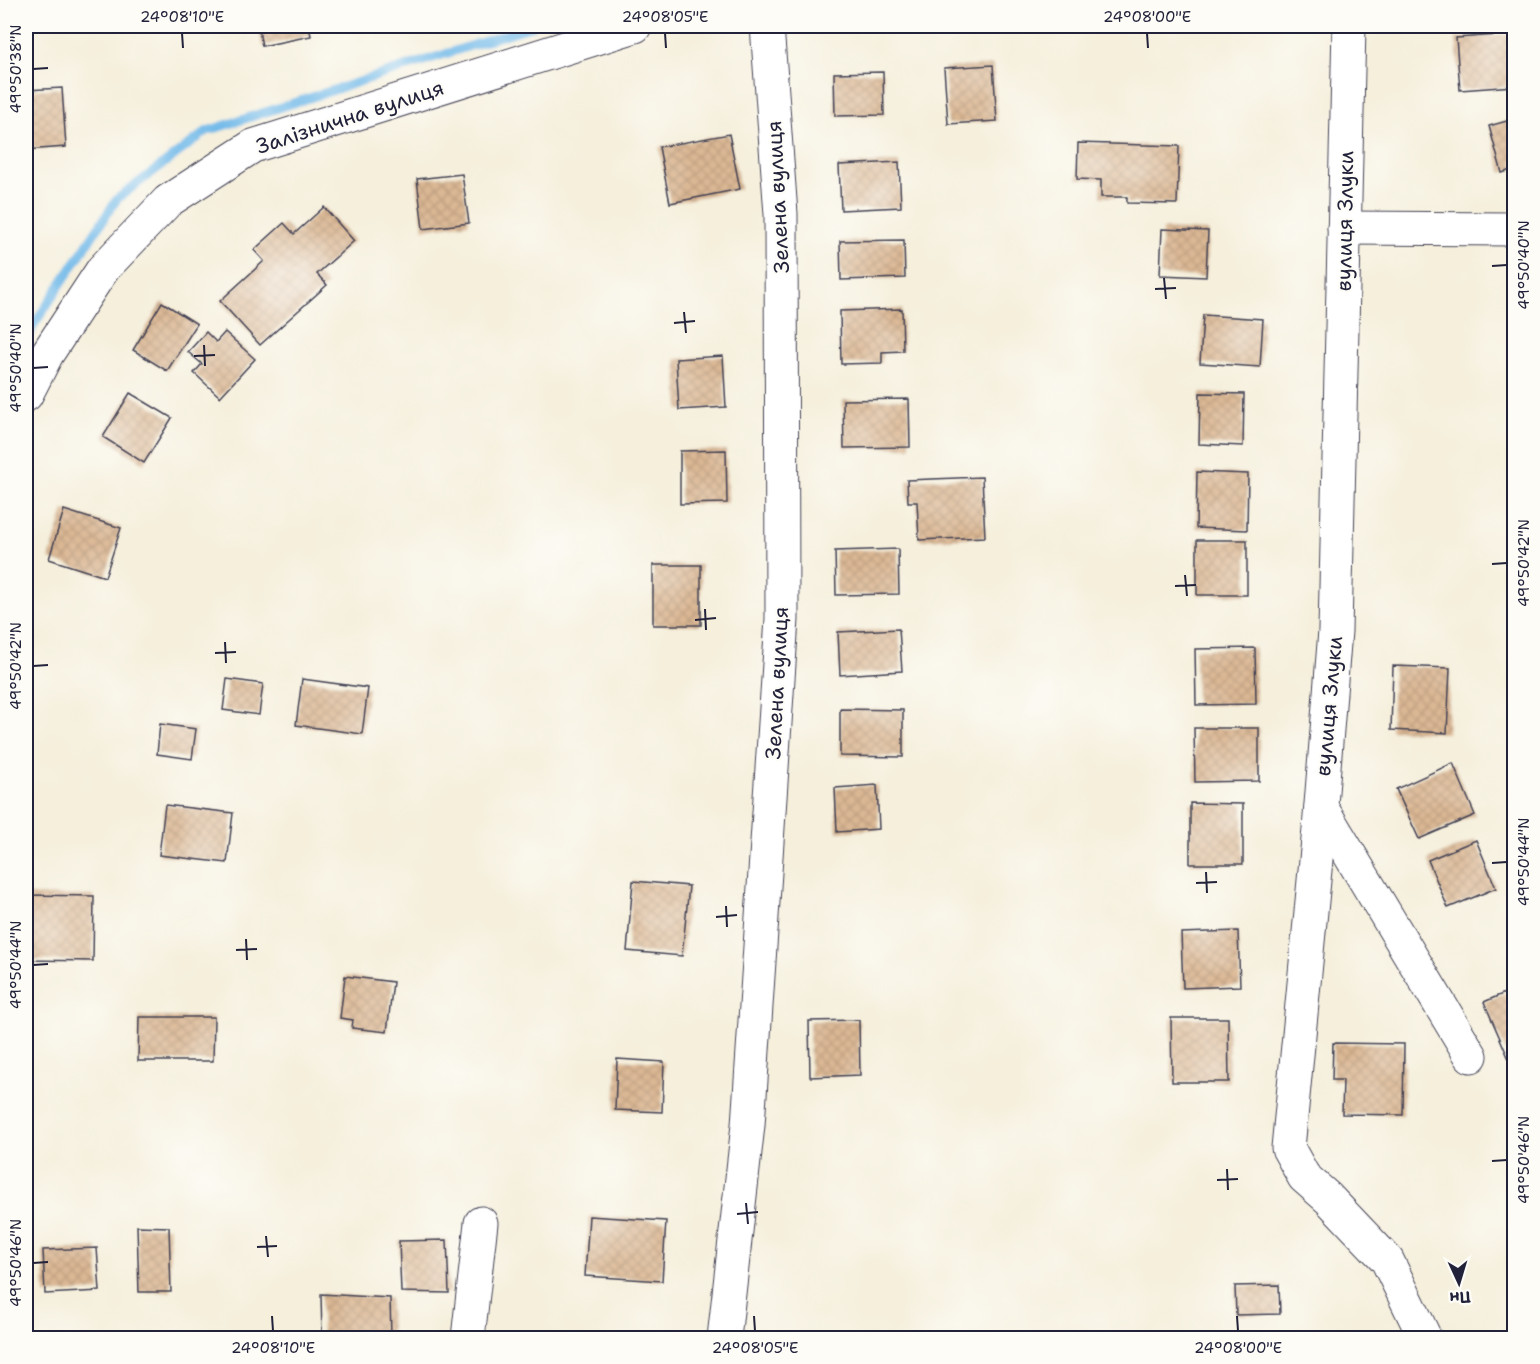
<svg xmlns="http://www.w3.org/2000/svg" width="1540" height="1364" font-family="'Shantell Sans',sans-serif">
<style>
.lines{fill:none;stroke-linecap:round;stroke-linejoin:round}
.stream{stroke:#71b9e9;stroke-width:9}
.building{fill:url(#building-cross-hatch)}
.minor-casing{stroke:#424153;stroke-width:35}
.minor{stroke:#fff;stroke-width:33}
.ticks{fill:none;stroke:#22223b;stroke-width:2}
.labels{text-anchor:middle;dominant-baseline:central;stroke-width:4.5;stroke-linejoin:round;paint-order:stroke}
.street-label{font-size:21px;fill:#22223b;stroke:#fdfcf7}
.neatline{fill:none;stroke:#22223b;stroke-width:2}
.ticks-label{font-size:15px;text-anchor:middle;fill:#22223b}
</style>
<defs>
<pattern id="building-cross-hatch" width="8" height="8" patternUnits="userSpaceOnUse" patternTransform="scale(1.5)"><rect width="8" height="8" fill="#dbb894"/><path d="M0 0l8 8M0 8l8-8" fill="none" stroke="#bc9e80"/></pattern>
</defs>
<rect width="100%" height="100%" fill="#fdfcf7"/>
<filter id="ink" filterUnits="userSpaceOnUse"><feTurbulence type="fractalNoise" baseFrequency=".0167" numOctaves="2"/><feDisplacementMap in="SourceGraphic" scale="12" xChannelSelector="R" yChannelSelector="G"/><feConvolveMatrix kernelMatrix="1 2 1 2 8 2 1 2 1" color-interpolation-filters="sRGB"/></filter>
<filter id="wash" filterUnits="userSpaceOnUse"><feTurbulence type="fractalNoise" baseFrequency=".008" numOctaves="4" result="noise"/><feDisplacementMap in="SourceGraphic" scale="24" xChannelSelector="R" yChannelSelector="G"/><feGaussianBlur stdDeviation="1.35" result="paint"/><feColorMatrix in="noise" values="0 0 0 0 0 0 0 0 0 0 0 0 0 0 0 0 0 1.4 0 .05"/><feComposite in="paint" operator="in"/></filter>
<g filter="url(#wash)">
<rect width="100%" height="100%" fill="#f5efdc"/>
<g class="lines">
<!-- stream -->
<polyline class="stream" points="26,341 35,323 117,199 207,131 532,26"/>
</g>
<g id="blocks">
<!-- building -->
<g class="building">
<polygon points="258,26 309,26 311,36 262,46"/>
<polygon points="1514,34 1514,86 1460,90 1456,38"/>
<polygon points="993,65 997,121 948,124 944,68"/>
<polygon points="883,72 884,115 835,116 834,73"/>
<polygon points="62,88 66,147 26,150 26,90"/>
<polygon points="1514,119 1514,169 1502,173 1489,126"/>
<polygon points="729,134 740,189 670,203 659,147"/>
<polygon points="1078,143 1179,146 1177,204 1127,203 1127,197 1101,197 1101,180 1077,179"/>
<polygon points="899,162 901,207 841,210 839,165"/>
<polygon points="462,174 469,223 423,229 417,179"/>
<polygon points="324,207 354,241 317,274 327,285 260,345 220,301 264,261 254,250 284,223 294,234"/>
<polygon points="1162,229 1208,231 1206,277 1160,275"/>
<polygon points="904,240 905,278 841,280 840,241"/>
<polygon points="162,302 197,324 167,371 133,350"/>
<polygon points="902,309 903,351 882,352 882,363 841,364 840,311"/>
<polygon points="1203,315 1263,319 1260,367 1200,363"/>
<polygon points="206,332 216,342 225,332 255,359 220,397 194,373 202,364 188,352"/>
<polygon points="723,356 726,407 679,410 676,359"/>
<polygon points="130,393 172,418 144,463 103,437"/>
<polygon points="1200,393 1244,394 1243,446 1199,444"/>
<polygon points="909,399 910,447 844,448 843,400"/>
<polygon points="726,450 727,503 680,504 680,451"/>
<polygon points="1197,472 1248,474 1247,530 1196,528"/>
<polygon points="982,477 985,537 919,540 917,502 908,502 907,480"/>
<polygon points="64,510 121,528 105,577 49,559"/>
<rect x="1197" y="540" width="50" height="55"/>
<polygon points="898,549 899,594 836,595 835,551"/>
<rect x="653" y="565" width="48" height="60"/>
<polygon points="899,629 902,671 840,675 838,632"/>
<polygon points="1255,648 1256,704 1196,705 1195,649"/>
<polygon points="1393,666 1450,668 1447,733 1391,730"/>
<polygon points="227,679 263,684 259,715 223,710"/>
<polygon points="302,679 368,688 362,734 296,725"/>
<polygon points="840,709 903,710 903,757 840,756"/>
<polygon points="160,724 196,729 192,759 157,754"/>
<polygon points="1194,728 1259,728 1259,781 1195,782"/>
<polygon points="1453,763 1475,815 1419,839 1396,789"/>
<polygon points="877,785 879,829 837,832 835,788"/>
<polygon points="1190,803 1243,804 1243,864 1190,864"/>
<polygon points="165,805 233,813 227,863 159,855"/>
<polygon points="1476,840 1496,888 1448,908 1428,860"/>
<polygon points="633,881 689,886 682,956 627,951"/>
<polygon points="27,895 94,896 93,961 26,960"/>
<polygon points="1238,931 1240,986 1183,988 1181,933"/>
<polygon points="345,976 393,982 387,1032 352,1028 353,1020 340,1018"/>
<polygon points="1514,989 1514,1057 1509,1059 1484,1002"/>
<polygon points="139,1017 214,1017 213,1061 138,1061"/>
<polygon points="1171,1018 1228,1018 1229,1082 1172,1082"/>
<polygon points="859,1020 860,1075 810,1077 809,1021"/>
<polygon points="1333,1043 1404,1044 1403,1115 1342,1114 1343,1080 1332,1080"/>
<polygon points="617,1059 664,1062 662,1112 615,1110"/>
<polygon points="589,1216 666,1221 662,1281 585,1276"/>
<polygon points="137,1226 169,1227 171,1292 139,1292"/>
<polygon points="447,1240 449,1293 401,1292 399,1241"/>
<polygon points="97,1248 100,1291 45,1294 43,1250"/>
<polygon points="1279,1285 1280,1314 1236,1315 1235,1286"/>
<polygon points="321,1294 390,1298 391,1337 322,1336"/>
</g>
</g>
</g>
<g filter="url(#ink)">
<use href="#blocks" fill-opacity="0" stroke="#424153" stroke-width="1.5"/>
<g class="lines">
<defs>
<g id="minor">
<polyline points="1349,26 1335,631 1319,829 1288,1148 1304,1177 1328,1198 1387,1260 1425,1338"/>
<polyline points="1344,228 1514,229"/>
<polyline points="26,395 47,354 103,269 168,201 253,146 635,26"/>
<polyline points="1321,807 1471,1056"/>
<polyline points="468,1338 481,1223"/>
<polyline points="724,1338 748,1125 782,619 781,214 767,26"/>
</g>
</defs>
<!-- minor casing -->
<use href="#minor" class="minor-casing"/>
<!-- minor -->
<use href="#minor" class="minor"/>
</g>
</g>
<!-- ticks -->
<path class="ticks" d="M182 33 183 48M665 33 666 48M1147 33 1148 48M33 69 48 68M1492 266 1507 265M1164 278 1166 299M1155 289 1176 288M684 312 686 333M674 323 695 321M204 345 205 366M194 356 215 355M33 368 48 367M1492 564 1507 563M1185 575 1187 596M1175 586 1196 585M705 609 706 630M695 620 716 618M225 642 226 663M215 653 236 652M33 666 48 665M1492 863 1507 862M1206 872 1207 893M1196 883 1217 882M726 906 727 927M716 917 737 915M246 939 247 960M236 950 257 949M33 965 48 964M1492 1161 1507 1160M1227 1169 1228 1190M1217 1180 1238 1179M746 1203 748 1224M737 1214 758 1212M266 1236 268 1257M257 1247 277 1246M33 1263 48 1262M272 1316 273 1331M754 1316 755 1331M1237 1316 1238 1331"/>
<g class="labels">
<!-- street labels -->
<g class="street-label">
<text transform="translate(350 117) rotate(-18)">Залізнична вулиця</text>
<text transform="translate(778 197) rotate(-93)">Зелена вулиця</text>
<text transform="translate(1345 221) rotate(-89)">вулиця Злуки</text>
<text transform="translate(777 683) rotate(-87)">Зелена вулиця</text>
<text transform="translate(1329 706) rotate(-85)">вулиця Злуки</text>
</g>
</g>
<!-- margin -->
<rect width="1540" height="1364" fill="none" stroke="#fdfcf7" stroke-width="66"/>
<!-- north arrow -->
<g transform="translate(1459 1283) rotate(176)" stroke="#fdfcf7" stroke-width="4.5" paint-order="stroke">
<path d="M0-4.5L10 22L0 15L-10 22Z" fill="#22223b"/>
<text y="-9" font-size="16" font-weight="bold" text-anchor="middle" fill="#22223b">Пн</text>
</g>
<rect x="33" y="33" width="1474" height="1298" class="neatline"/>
<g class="ticks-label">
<text x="182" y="22">24°08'10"E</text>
<text x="665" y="22">24°08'05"E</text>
<text x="1147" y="22">24°08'00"E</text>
<text transform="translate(16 69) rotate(-90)" y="5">49°50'38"N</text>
<text transform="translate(1524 265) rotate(-90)" y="5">49°50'40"N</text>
<text transform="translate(16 368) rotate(-90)" y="5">49°50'40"N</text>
<text transform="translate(1524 563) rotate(-90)" y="5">49°50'42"N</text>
<text transform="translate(16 666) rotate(-90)" y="5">49°50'42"N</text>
<text transform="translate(1524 862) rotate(-90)" y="5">49°50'44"N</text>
<text transform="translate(16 965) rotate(-90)" y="5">49°50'44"N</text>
<text transform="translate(1524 1160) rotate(-90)" y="5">49°50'46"N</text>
<text transform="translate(16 1263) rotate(-90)" y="5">49°50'46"N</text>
<text x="273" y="1353">24°08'10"E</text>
<text x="755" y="1353">24°08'05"E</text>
<text x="1238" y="1353">24°08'00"E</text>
</g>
</svg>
